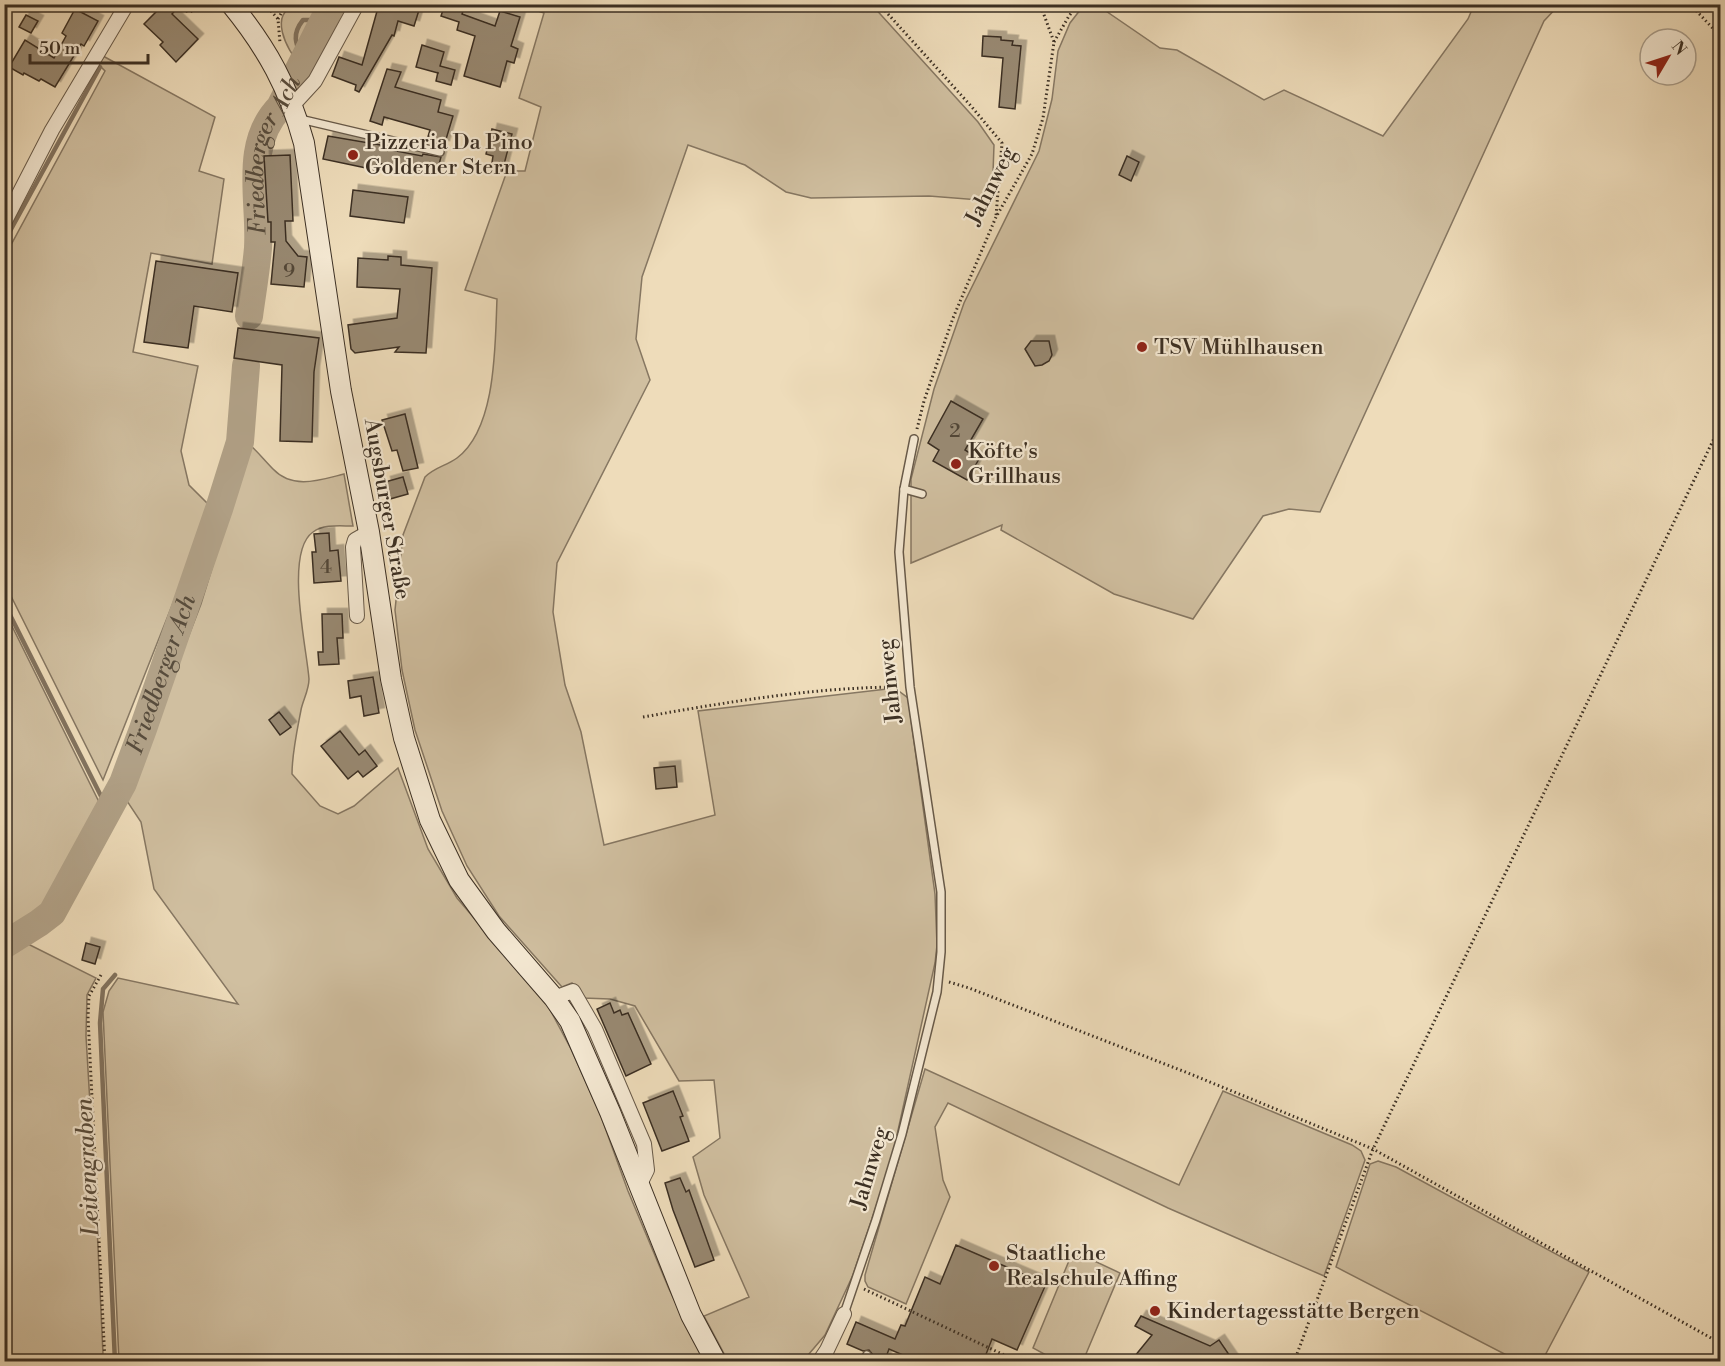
<svg xmlns="http://www.w3.org/2000/svg" width="1725" height="1366" font-family="'Libre Bodoni',serif">
<style>
.green{fill:#d0bfa0;stroke:#867762;stroke-width:1.5}
.lines{fill:none;stroke-linecap:round;stroke-linejoin:round}
.stream{stroke:#82735f;stroke-width:4.5}
.river{stroke:#b1a187;stroke-width:28}
.building{fill:#988972;stroke:#3b2f23;stroke-width:1.5;filter:url(#shadow)}
.lane-casing{stroke:#685a49;stroke-width:10}
.street-casing{stroke:#685a49;stroke-width:16}
.secondary-casing{stroke:#3b2f23;stroke-width:22}
.path{stroke:#3b2f23;stroke-width:3;stroke-dasharray:1.5 3;stroke-linecap:butt}
.lane{stroke:#f4e8d2;stroke-width:7}
.street{stroke:#f4e8d2;stroke-width:14}
.secondary{stroke:#f4e8d2;stroke-width:20}
.poi-dot{fill:#8f2418;stroke:#f4e8d2;stroke-width:2}
.labels{text-anchor:middle;dominant-baseline:central;stroke-width:4.5;stroke-linejoin:round;paint-order:stroke}
.number-label{font-size:20px;fill:#524637}
.poi-label{font-size:22px;fill:#3b2f23;stroke:#f4e8d2;text-anchor:start}
.street-label{font-size:22px;fill:#3b2f23;stroke:#f4e8d2}
.water-label{font-size:24px;font-style:italic;fill:#584c3c;stroke:#f4e8d2}
</style>
<defs>
<filter id="shadow"><feDropShadow dx="5.5" dy="-5.5" stdDeviation="0" flood-color="#0004"/></filter>
</defs>
<rect width="100%" height="100%" fill="#eedcba"/>
<filter id="stains"><feTurbulence type="fractalNoise" baseFrequency=".00333" numOctaves="4"/><feColorMatrix values="0 0 0 0 .2 0 0 0 0 .09 0 0 0 0 .02 0 0 0 .5 -.17"/></filter>
<radialGradient id="worn" r=".72"><stop offset=".6" stop-color="#630" stop-opacity="0"/><stop offset="1" stop-color="#630" stop-opacity=".3"/></radialGradient>
<!-- green -->
<g class="green">
<path d="M326 5 330 6 300 64C287 51 267 12 297 5 305 2 317 4 326 5Z"/>
<path d="M530 5H872L978 122 994 145 992 201 929 196 811 198 786 192 745 165 688 145 642 277 636 339 650 380 557 563 553 612 565 685 581 732 604 845 715 815 698 711 887 689 900 692 908 698 935 894 937 945 935 963 891 1162 853 1275 825 1335 803 1361H728L704 1316 749 1297 704 1195 693 1157 720 1138 714 1080 679 1081 635 1006 610 999 583 998 572 983 562 987 499 916 467 866 442 811 415 730 402 670 395 610 403 535 425 477C435 467 446 466 457 458 497 428 495 343 497 299L465 290 507 171H525L541 107 519 98 544 13 529 8Z"/>
<polygon points="1084,5 1097,5 1160,48 1177,50 1264,100 1284,90 1383,136 1468,19 1474,5 1559,5 1544,21 1320,512 1289,509 1263,516 1193,619 1114,594 1001,530 1002,525 911,563 911,479 934,389 964,303 1039,151 1052,99 1058,51 1070,23"/>
<polygon points="103,56 215,117 199,171 224,179 212,264 151,253 133,352 198,366 181,451 189,485 211,507 103,780 5,584 5,256 105,71 98,64"/>
<path d="M250 445C258 452 265 461 273 469 293 490 320 480 344 474L353 526C339 526 324 524 313 532 284 552 307 649 309 679 309 690 303 700 301 710 297 731 292 753 292 774L320 806 338 814 354 806 398 768 428 849 457 898 547 1004 571 1049 599 1111 628 1191 669 1289 702 1357 695 1362 119 1361 103 1012 109 991 118 978 238 1004 154 889 141 822 123 795 155 723 201 604Z"/>
<polygon points="4,610 102,808 54,902 37,916 5,935"/>
<polygon points="24,942 96,978 87,995 86,1036 96,1205 103,1354 73,1361 5,1361 4,952"/>
<polygon points="925,1069 1179,1185 1223,1091 1352,1145 1361,1151 1365,1160 1324,1276 1168,1208 948,1103 935,1127 943,1180 950,1197 906,1304 868,1287 865,1281 865,1275"/>
<polygon points="1378,1161 1396,1167 1589,1272 1542,1361 1518,1361 1336,1267 1370,1164"/>
<polygon points="1073,1251 1120,1273 1083,1361 1057,1361 1033,1348"/>
</g>
<g class="lines">
<!-- stream -->
<g class="stream">
<path d="M303 61C296 44 291 35 303 20H324"/>
<polyline points="4,242 100,67"/>
<polyline points="4,603 108,810"/>
<polyline points="115,1362 100,1023 103,989 115,975"/>
</g>
<!-- river -->
<g class="river">
<path id="s1" d="M249 316C252 294 256 271 258 248 261 200 243 145 280 107L332 4"/>
<path id="s2" d="M4 945 39 923 52 913 123 783 143 729 219 509 240 442 246 366"/>
</g>
</g>
<!-- building -->
<g class="building">
<polygon points="164,4 181,4 172,14 198,39 176,62 160,45 163,42 144,24"/>
<polygon points="379,4 419,4 418,7 420,7 414,26 398,21 394,36 392,35 359,92 355,90 356,85 332,76 339,57 362,65"/>
<polygon points="445,4 465,4 462,14 495,26 500,11 520,17 511,46 518,49 514,63 507,61 500,87 464,76 475,36 457,30 459,22 441,16"/>
<polygon points="75,9 98,21 84,46 81,44 55,87 41,79 39,81 24,73 23,75 9,67 25,40 54,58 66,36 62,33"/>
<polygon points="26,15 38,21 31,33 19,27"/>
<polygon points="983,36 1001,37 1001,40 1013,41 1012,45 1021,46 1015,109 999,107 1003,58 982,56"/>
<polygon points="422,45 444,52 440,66 455,70 451,85 436,81 438,72 438,73 416,67"/>
<polygon points="387,69 401,72 395,87 441,100 438,112 453,116 444,146 427,140 430,130 384,117 382,125 370,121"/>
<polygon points="492,129 512,134 502,172 491,169 493,156 486,154"/>
<polygon points="328,136 381,145 380,148 422,156 423,154 441,157 438,168 422,164 420,172 377,163 376,170 323,159"/>
<polygon points="290,155 293,221 285,221 286,241 298,256 307,257 304,287 271,284 275,242 271,242 271,222 268,222 264,156"/>
<polygon points="1127,156 1139,162 1131,181 1119,175"/>
<polygon points="353,190 408,197 404,223 350,216"/>
<polygon points="388,256 401,257 401,265 432,268 426,353 395,352 399,347 355,353 351,349 348,325 397,318 400,289 357,287 358,258 388,260"/>
<polygon points="156,261 238,273 232,312 194,306 188,348 144,342"/>
<polygon points="238,328 319,338 314,372 312,442 280,441 282,365 234,358"/>
<polygon points="1031,341 1049,341 1052,355 1049,361 1042,365 1035,366 1025,349"/>
<polygon points="951,401 983,419 965,450 979,459 967,480 933,461 939,450 928,443"/>
<polygon points="405,414 418,468 403,471 397,450 392,451 382,420"/>
<polygon points="403,477 408,494 390,499 385,482"/>
<polygon points="329,533 330,551 338,550 341,581 314,583 312,552 316,552 314,534"/>
<polygon points="322,614 342,614 343,638 337,638 339,664 319,665 318,652 323,652"/>
<polygon points="373,677 379,713 364,716 361,696 350,698 348,681"/>
<polygon points="279,712 291,727 280,735 269,720"/>
<polygon points="340,731 359,755 365,750 377,766 363,777 358,771 348,779 321,746"/>
<polygon points="675,766 677,787 656,789 654,768"/>
<polygon points="86,943 100,947 95,964 82,960"/>
<polygon points="610,1003 614,1013 620,1010 622,1015 628,1013 651,1064 626,1076 597,1009"/>
<polygon points="673,1091 683,1116 680,1117 689,1141 662,1151 643,1103"/>
<polygon points="680,1178 686,1192 689,1190 714,1260 695,1267 673,1210 665,1183"/>
<polygon points="956,1245 1046,1284 1017,1350 992,1339 983,1362 919,1362 889,1349 885,1360 873,1355 869,1350 863,1351 847,1344 856,1322 895,1339 901,1325 905,1326 925,1277 940,1284"/>
<polygon points="1141,1316 1210,1346 1219,1340 1234,1362 1130,1362 1152,1335 1135,1326"/>
</g>
<g class="lines">
<defs>
<g id="lane">
<polyline points="300,119 440,152"/>
<polyline points="904,489 922,494"/>
<polyline points="844,1314 876,1220 902,1134 937,992 941,952 941,892 910,687 899,552 904,489 914,439"/>
<polyline points="864,1362 867,1355"/>
<polyline points="1260,1362 1269,1362"/>
</g>
<g id="street">
<polyline points="292,106 315,81 357,4"/>
<polyline points="4,223 52,130 127,4"/>
<polyline points="357,616 353,547 355,540 369,532"/>
<polyline points="554,998 573,991 595,1029 644,1144 647,1170 640,1184"/>
<polyline points="819,1362 827,1350 844,1314"/>
</g>
<path id="secondary" d="M231 4C267 48 289 88 304 143L341 391 369 532 391 679 404 738 430 820 459 880 496 931 554 998 570 1021 610 1112 691 1315 716 1362"/>
</defs>
<!-- lane casing -->
<use href="#lane" class="lane-casing"/>
<!-- street casing -->
<use href="#street" class="street-casing"/>
<!-- secondary casing -->
<use href="#secondary" class="secondary-casing"/>
<!-- path -->
<g class="path">
<polyline points="175,4 182,10 190,12 196,9 197,4"/>
<polyline points="265,4 278,19 280,43"/>
<polyline points="331,4 339,8"/>
<polyline points="879,4 971,106 1002,143 996,216"/>
<polyline points="1690,4 1720,36"/>
<polyline points="309,9 315,9 316,4"/>
<polyline points="278,19 283,10 291,4"/>
<polyline points="1054,42 1069,16 1078,4"/>
<polyline points="917,429 924,401 953,318 996,217 1032,154 1043,118 1054,42 1040,4"/>
<path d="M643 717C728 702 815 687 901 687"/>
<polyline points="101,975 89,996 88,1017 105,1362"/>
<polyline points="949,982 969,988 1188,1073 1373,1149 1720,1343"/>
<polyline points="864,1289 1019,1362"/>
<polyline points="1294,1362 1373,1149 1720,426"/>
</g>
<!-- lane -->
<use href="#lane" class="lane"/>
<!-- street -->
<use href="#street" class="street"/>
<!-- secondary -->
<use href="#secondary" class="secondary"/>
</g>
<!-- markers -->
<g class="poi-dot">
<circle cx="353" cy="155" r="6"/>
<circle cx="1142" cy="347" r="6"/>
<circle cx="956" cy="464" r="6"/>
<circle cx="994" cy="1266" r="6"/>
<circle cx="1155" cy="1311" r="6"/>
</g>
<g class="labels">
<!-- number labels -->
<g class="number-label">
<text x="289" y="271">9</text>
<text x="955" y="431">2</text>
<text x="326" y="567">4</text>
</g>
<!-- poi labels -->
<g class="poi-label">
<text x="365" y="142">Pizzeria Da Pino<tspan x="365" dy="25">Goldener Stern</tspan></text>
<text x="1154" y="347">TSV Mühlhausen</text>
<text x="968" y="451">Köfte's<tspan x="968" dy="25">Grillhaus</tspan></text>
<text x="1006" y="1253">Staatliche<tspan x="1006" dy="25">Realschule Affing</tspan></text>
<text x="1167" y="1311">Kindertagesstätte Bergen</text>
</g>
<!-- street labels -->
<g class="street-label">
<text transform="translate(991 186) rotate(-63)">Jahnweg</text>
<text transform="translate(387 509) rotate(80)">Augsburger Straße</text>
<text transform="translate(890 681) rotate(-96)">Jahnweg</text>
<text transform="translate(870 1168) rotate(-73)">Jahnweg</text>
</g>
<!-- water labels -->
<g class="water-label">
<text stroke="none"><textPath href="#s1" startOffset="165">Friedberger Ach</textPath></text>
<text stroke="none"><textPath href="#s2" startOffset="321">Friedberger Ach</textPath></text>
<text transform="translate(88 1167) rotate(-93)">Leitengraben</text>
</g>
</g>
<!-- margin -->
<rect width="1725" height="1366" fill="none" stroke="#eedcba" stroke-width="24"/>
<rect x="6" y="6" width="1713" height="1354" fill="none" stroke="#3b2f23" stroke-width="3"/>
<rect x="12" y="12" width="1701" height="1342" fill="none" stroke="#3b2f23" stroke-width="1.5"/>
<!-- north arrow -->
<g transform="translate(1668 57) rotate(51)"><circle r="28" fill="#f4e8d2" stroke="#aa9e8c" stroke-width="1.5"/>
<path d="M0-4.5L10 22L0 15L-10 22Z" fill="#8f2418"/>
<text y="-9" font-size="16" font-weight="bold" text-anchor="middle" fill="#3b2f23">N</text>
</g>
<!-- scale -->
<path d="M30 54v9h118v-9" fill="none" stroke="#3b2f23" stroke-width="3"/>
<text x="39" y="54" font-size="18" fill="#3b2f23" stroke="#f4e8d2" stroke-width="4.5" paint-order="stroke">50 m</text>
<rect width="100%" height="100%" filter="url(#stains)"/>
<rect width="100%" height="100%" fill="url(#worn)"/>
</svg>
